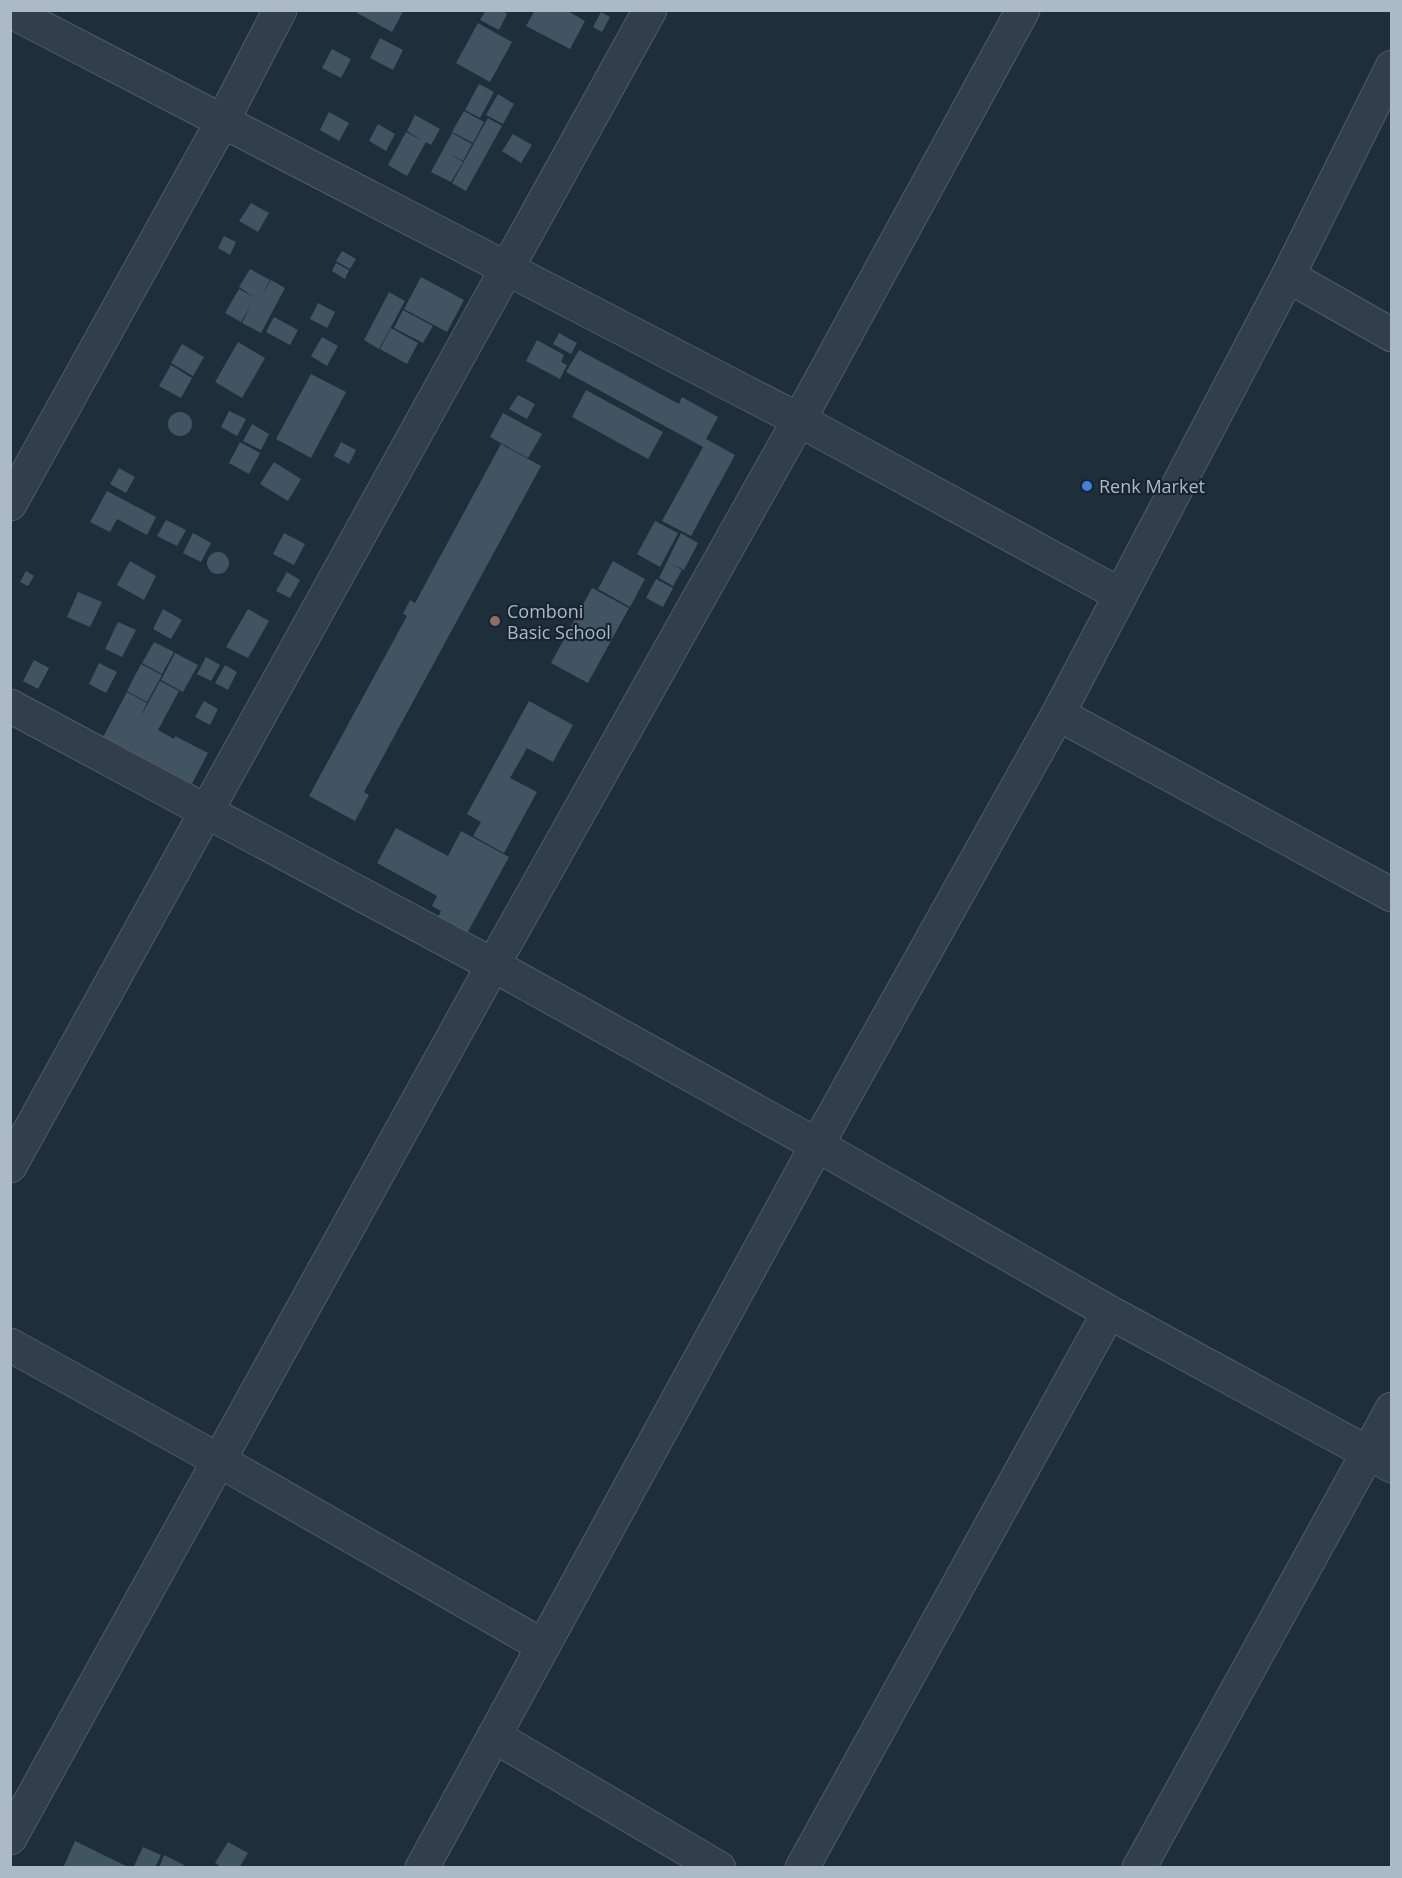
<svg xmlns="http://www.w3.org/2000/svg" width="1402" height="1878" font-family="'Open Sans',sans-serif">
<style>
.building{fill:#415462}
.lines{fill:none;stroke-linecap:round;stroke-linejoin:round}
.street-casing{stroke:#4f5d68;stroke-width:35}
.street{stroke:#323f4a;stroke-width:33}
.shop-dot{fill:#3f7fe0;stroke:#18242e;stroke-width:2}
.education-dot{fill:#8d6e63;stroke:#18242e;stroke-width:2}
.labels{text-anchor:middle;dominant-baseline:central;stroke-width:4.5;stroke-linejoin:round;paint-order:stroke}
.poi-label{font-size:18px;fill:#acbac7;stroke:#18242e;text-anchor:start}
</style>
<rect width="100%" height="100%" fill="#1e2e3a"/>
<!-- building -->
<g class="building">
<polygon points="358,10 404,10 392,32 357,13"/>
<polygon points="486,10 502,10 507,14 499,30 480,20"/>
<polygon points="535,10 566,10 585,21 570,49 526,26"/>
<polygon points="601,12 610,17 602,32 593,27"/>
<polygon points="478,23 512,42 490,82 456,63"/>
<polygon points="380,38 403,50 393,70 370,58"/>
<polygon points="332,49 351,59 341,78 322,68"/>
<polygon points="479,84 494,92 480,118 465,110"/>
<polygon points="498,94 514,104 503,124 486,115"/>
<polygon points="464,111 484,122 473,143 452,132"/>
<polygon points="329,112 349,123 339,141 320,130"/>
<polygon points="415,115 440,129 431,145 426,142 407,176 388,165 406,132 423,141 407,131"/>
<polygon points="488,118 502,126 466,191 452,183"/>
<polygon points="378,124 395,134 386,151 369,141"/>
<polygon points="452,133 472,144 463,161 448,153 463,162 451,182 431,172"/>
<polygon points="513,134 532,145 521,163 502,151"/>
<polygon points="251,203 269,213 258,232 239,221"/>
<polygon points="224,236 236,242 230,255 218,248"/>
<polygon points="342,251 356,259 350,269 336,261"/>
<polygon points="336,263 349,270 345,279 332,271"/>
<polygon points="250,269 270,280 262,295 271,280 285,288 261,333 242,323 251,305 241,322 225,313 239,289 255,298 239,287"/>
<polygon points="421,277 464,300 447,332 404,309"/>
<polygon points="389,292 405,301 379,349 364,340"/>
<polygon points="318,303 335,312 327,328 310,319"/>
<polygon points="403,310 433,326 423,343 394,328"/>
<polygon points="274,317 298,330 290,345 266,332"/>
<polygon points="391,328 418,343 407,364 380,349"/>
<polygon points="559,333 577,343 571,354 553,344"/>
<polygon points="322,337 338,346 327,366 311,356"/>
<polygon points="537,340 564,355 561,362 567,365 560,379 526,361"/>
<polygon points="238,342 265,358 242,398 215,382"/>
<polygon points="182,344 204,357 193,376 171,363"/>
<polygon points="579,350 679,404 682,397 718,417 706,439 735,455 691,536 662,521 703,447 566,372"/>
<polygon points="171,365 192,378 181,398 159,386"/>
<polygon points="311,374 346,392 311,458 276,439"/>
<polygon points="586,390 663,432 648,459 572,417"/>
<polygon points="518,395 535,404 527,419 509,409"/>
<polygon points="229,411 246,419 237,436 221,427"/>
<circle cx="180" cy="424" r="12"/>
<polygon points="503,413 542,434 528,458 490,437"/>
<polygon points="252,424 269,434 261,450 243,441"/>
<polygon points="240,442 260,453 249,474 229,463"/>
<polygon points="341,442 356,450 349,464 334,456"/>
<polygon points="501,444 541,466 364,792 369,795 355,821 309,796 407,616 403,614 410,600 415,603"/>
<polygon points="274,462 301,479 288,501 260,484"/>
<polygon points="119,468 135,477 126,493 110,484"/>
<polygon points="107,491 156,517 147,535 117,519 110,532 90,522"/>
<polygon points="166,520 186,530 177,546 157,536"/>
<polygon points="655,521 678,533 660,567 637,554"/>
<polygon points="193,533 211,543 201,562 183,553"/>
<polygon points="284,533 305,544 294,565 273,554"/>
<polygon points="681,533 698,543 684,570 670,563 682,570 673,586 659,578"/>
<circle cx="218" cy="563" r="11"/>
<polygon points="130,561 156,576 144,600 117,585"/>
<polygon points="613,561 645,579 630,607 598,589"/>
<polygon points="26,571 34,576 28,586 20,582"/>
<polygon points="287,572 300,580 290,598 276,591"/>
<polygon points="656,579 673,588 663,607 646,598"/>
<polygon points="592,588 629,608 588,683 551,663"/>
<polygon points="78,592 102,602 90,627 67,617"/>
<polygon points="163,609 182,620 171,639 153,629"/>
<polygon points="248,609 269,621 248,658 226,647"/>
<polygon points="118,622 136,630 122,657 105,649"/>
<polygon points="154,642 174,652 162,674 142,663"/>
<polygon points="175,653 198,665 183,692 161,680"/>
<polygon points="206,657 220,665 211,681 197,674"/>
<polygon points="34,660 49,668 38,689 23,681"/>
<polygon points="99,663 117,672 106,693 89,684"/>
<polygon points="141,664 162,675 147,702 127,691"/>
<polygon points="225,665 237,672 228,690 215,683"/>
<polygon points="160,681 179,691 158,730 174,739 175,736 208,753 192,784 103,737 127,692 147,703 139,720"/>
<polygon points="204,701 218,709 210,725 195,717"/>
<polygon points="529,701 573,725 553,762 527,748 510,778 537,792 504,853 473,836 481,822 467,814"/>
<polygon points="396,828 448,856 461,831 509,857 465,937 436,921 441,911 432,906 437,896 377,863"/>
<polygon points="75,1841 126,1866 126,1868 63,1868"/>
<polygon points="228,1842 248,1853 239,1868 223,1868 215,1863"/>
<polygon points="143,1847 161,1855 155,1868 133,1868"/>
<polygon points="164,1855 184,1865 182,1868 159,1868"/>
</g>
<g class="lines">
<defs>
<g id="street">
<polyline points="10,11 799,420 1119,594"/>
<polyline points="1288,276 1392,335"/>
<polyline points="10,504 222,122 280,10"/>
<polyline points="10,706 493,965 817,1145 1109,1312 1392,1466"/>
<polyline points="1058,714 1392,895"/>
<polyline points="10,1166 650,10"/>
<polyline points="10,1345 220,1461 543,1646"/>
<polyline points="494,1736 719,1868"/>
<polyline points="10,1838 493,965 799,420 1023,10"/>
<polyline points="422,1868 817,1145 1058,714 1288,276 1392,67"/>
<polyline points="802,1868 1109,1312"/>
<polyline points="1139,1868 1392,1409"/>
</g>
</defs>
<!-- street casing -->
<use href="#street" class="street-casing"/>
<!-- street -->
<use href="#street" class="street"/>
</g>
<!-- markers -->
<circle class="shop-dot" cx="1087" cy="486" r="6"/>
<circle class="education-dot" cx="495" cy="621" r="6"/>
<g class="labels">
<!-- poi labels -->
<g class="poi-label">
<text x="1099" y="486">Renk Market</text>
<text x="507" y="611">Comboni<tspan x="507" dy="21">Basic School</tspan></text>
</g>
</g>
<!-- border -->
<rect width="1402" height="1878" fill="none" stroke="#acbac7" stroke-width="24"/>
</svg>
